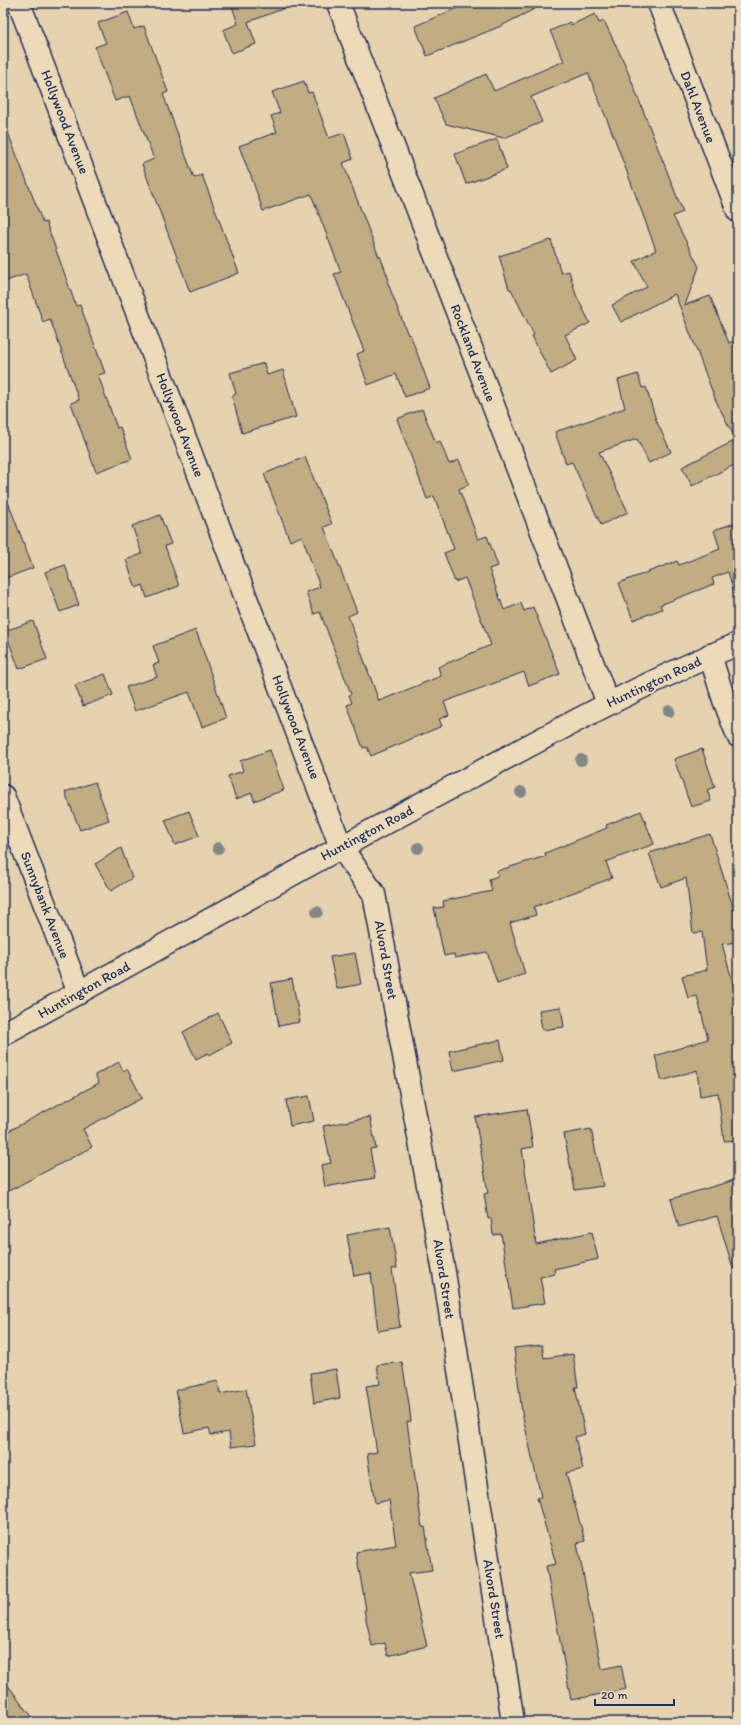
<svg xmlns="http://www.w3.org/2000/svg" width="741" height="1725" font-family="Itim,sans-serif">
<style>
.building{fill:#c2ac82;stroke:#1b2f5e}
.lines{fill:none;stroke-linecap:round;stroke-linejoin:round}
.minor-casing{stroke:#1b2f5e;stroke-width:25}
.secondary-casing{stroke:#1b2f5e;stroke-width:25}
.minor{stroke:#ecdab8;stroke-width:22}
.secondary{stroke:#ecdab8;stroke-width:22}
.tree{fill:#818789}
.labels{text-anchor:middle;dominant-baseline:central;stroke-width:4;stroke-linejoin:round;paint-order:stroke}
.street-label{font-size:14px;fill:#1b2f5e;stroke:#ecdab8}
</style>
<rect width="100%" height="100%" fill="#e6d2ae"/>
<filter id="ink" filterUnits="userSpaceOnUse"><feTurbulence type="fractalNoise" baseFrequency=".025" numOctaves="2"/><feDisplacementMap in="SourceGraphic" scale="8" xChannelSelector="R" yChannelSelector="G"/><feConvolveMatrix kernelMatrix="1 2 1 2 8 2 1 2 1" color-interpolation-filters="sRGB"/></filter>
<g filter="url(#ink)">
<!-- building -->
<g class="building">
<polygon points="231,3 293,3 293,5 248,22 256,44 232,53 223,30 238,24"/>
<polygon points="469,3 546,3 501,26 427,56 415,26"/>
<polygon points="128,12 134,29 144,26 168,92 163,94 194,178 202,175 239,273 190,292 142,164 154,159 130,96 115,101 95,47 106,43 98,23"/>
<polygon points="595,14 599,23 604,21 624,62 683,212 673,216 699,267 685,305 710,296 729,343 738,339 738,463 692,486 682,467 736,440 716,401 675,294 621,322 612,305 647,287 634,261 656,250 614,137 588,73 531,97 542,122 504,138 446,124 434,98 486,74 494,91 564,61 550,31 570,22 571,25"/>
<polygon points="304,81 308,93 312,92 329,138 344,133 353,159 343,163 379,257 380,256 389,280 387,281 408,335 410,334 430,388 405,397 396,374 368,385 357,354 364,351 334,274 341,272 311,194 263,211 250,173 249,173 239,146 277,132 271,116 280,113 272,92"/>
<polygon points="3,125 5,125 43,223 46,222 76,306 80,305 105,373 98,375 117,428 120,427 132,459 96,472 71,403 79,400 50,319 43,322 26,274 3,282"/>
<polygon points="497,139 507,169 466,184 455,154"/>
<polygon points="551,240 561,273 569,271 576,295 590,323 565,335 577,360 551,374 532,336 534,335 511,289 509,289 499,256"/>
<polygon points="264,363 267,375 283,370 296,417 242,433 232,396 236,394 230,373"/>
<polygon points="638,374 642,388 646,387 656,420 671,452 649,463 637,439 599,452 628,512 601,525 572,462 566,464 555,432 625,408 618,380"/>
<polygon points="422,409 436,443 440,441 449,464 459,460 469,484 459,489 478,539 487,536 498,566 489,569 504,610 521,603 524,611 533,607 560,674 529,686 524,672 444,702 449,715 439,719 442,726 371,756 367,747 363,748 347,705 352,703 349,695 351,694 320,612 314,614 306,592 320,587 302,536 290,541 264,474 305,457 332,524 324,527 357,612 348,616 379,701 441,676 438,667 491,645 465,578 455,582 444,553 454,549 434,496 427,499 397,419"/>
<polygon points="3,494 5,494 33,568 3,579"/>
<polygon points="160,515 171,544 165,546 179,586 147,598 143,585 136,588 126,560 142,554 132,526"/>
<polygon points="738,522 738,591 734,592 728,572 712,578 714,584 660,605 662,609 633,620 619,583 677,561 679,565 720,549 714,530"/>
<polygon points="65,565 79,605 60,612 45,572"/>
<polygon points="33,621 47,659 19,669 5,631"/>
<polygon points="196,630 226,718 202,727 189,692 135,711 126,687 157,677 153,665 159,663 153,646"/>
<polygon points="105,674 113,695 83,706 75,685"/>
<polygon points="702,749 715,787 707,790 711,801 691,807 674,759"/>
<polygon points="270,750 284,790 254,801 252,793 236,799 228,776 243,771 240,761"/>
<polygon points="95,782 109,820 80,830 65,792"/>
<polygon points="189,811 199,836 175,845 165,820"/>
<polygon points="641,811 654,844 606,862 612,878 534,907 536,915 510,923 525,974 497,983 487,952 455,958 454,954 444,956 434,908 444,907 443,901 492,891 489,879 498,876 497,871 546,856 545,853 607,828 606,825"/>
<polygon points="710,834 735,913 738,912 738,942 722,944 738,1001 738,1140 724,1141 718,1093 700,1096 697,1070 662,1081 655,1056 708,1039 697,996 688,998 682,976 707,970 702,932 693,933 686,878 661,887 649,853"/>
<polygon points="121,848 132,878 111,891 95,864"/>
<polygon points="355,953 361,984 337,989 330,957"/>
<polygon points="292,979 300,1022 279,1026 271,983"/>
<polygon points="561,1007 564,1027 542,1030 539,1010"/>
<polygon points="218,1013 232,1043 209,1055 208,1053 196,1059 183,1032"/>
<polygon points="500,1040 504,1060 453,1071 449,1051"/>
<polygon points="119,1062 123,1071 127,1069 142,1098 83,1129 92,1147 3,1194 3,1134 99,1083 95,1075"/>
<polygon points="309,1096 314,1121 290,1126 286,1100"/>
<polygon points="527,1109 533,1147 522,1149 536,1244 592,1232 598,1259 554,1269 555,1274 540,1277 545,1303 513,1308 501,1234 493,1235 491,1218 488,1219 484,1194 488,1193 475,1117"/>
<polygon points="370,1117 376,1148 370,1149 375,1178 325,1187 321,1165 331,1163 323,1126"/>
<polygon points="591,1129 603,1186 575,1190 564,1134"/>
<polygon points="738,1179 738,1267 733,1268 717,1216 679,1227 671,1199"/>
<polygon points="390,1227 397,1268 392,1269 400,1327 378,1331 371,1273 354,1276 347,1235"/>
<polygon points="542,1345 544,1358 573,1354 578,1387 575,1387 585,1434 575,1437 583,1469 566,1473 585,1541 577,1543 602,1669 621,1665 626,1689 571,1700 546,1566 556,1564 537,1498 541,1497 522,1413 514,1348"/>
<polygon points="402,1362 409,1404 411,1421 407,1422 422,1527 425,1527 432,1570 409,1573 427,1646 388,1656 385,1643 372,1646 364,1610 366,1610 356,1552 396,1545 389,1500 375,1503 367,1454 377,1452 366,1386 380,1384 377,1365"/>
<polygon points="336,1369 340,1398 314,1403 310,1373"/>
<polygon points="218,1381 220,1394 246,1389 256,1444 231,1447 229,1432 211,1435 209,1428 184,1433 176,1390"/>
<polygon points="3,1679 36,1722 3,1722"/>
</g>
<g class="lines">
<defs>
<g id="minor">
<polyline points="19,3 341,847 374,894 444,1272 513,1722"/>
<polyline points="338,3 608,703"/>
<polyline points="659,3 738,211"/>
<polyline points="710,655 724,700 738,736"/>
<polyline points="3,796 79,993"/>
</g>
<path id="secondary" d="M3 1034C153 952 303 867 454 786 547 736 640 684 738 644"/>
</defs>
<!-- minor casing -->
<use href="#minor" class="minor-casing"/>
<!-- secondary casing -->
<use href="#secondary" class="secondary-casing"/>
<!-- minor -->
<use href="#minor" class="minor"/>
<!-- secondary -->
<use href="#secondary" class="secondary"/>
</g>
<!-- trees -->
<g class="tree">
<circle cx="669" cy="711" r="6"/>
<circle cx="581" cy="760" r="6"/>
<circle cx="521" cy="792" r="6"/>
<circle cx="218" cy="848" r="6"/>
<circle cx="418" cy="848" r="6"/>
<circle cx="317" cy="912" r="6"/>
</g>
</g>
<g class="labels">
<!-- street labels -->
<g class="street-label">
<text transform="translate(698 107) rotate(69)">Dahl Avenue</text>
<text transform="translate(65 122) rotate(69)">Hollywood Avenue</text>
<text transform="translate(473 353) rotate(69)">Rockland Avenue</text>
<text transform="translate(180 425) rotate(69)">Hollywood Avenue</text>
<text transform="translate(654 682) rotate(-25)">Huntington Road</text>
<text transform="translate(296 727) rotate(69)">Hollywood Avenue</text>
<text transform="translate(367 833) rotate(-28)">Huntington Road</text>
<text transform="translate(45 905) rotate(69)">Sunnybank Avenue</text>
<text transform="translate(386 960) rotate(80)">Alvord Street</text>
<text transform="translate(84 990) rotate(-29)">Huntington Road</text>
<text transform="translate(444 1279) rotate(81)">Alvord Street</text>
<text transform="translate(494 1599) rotate(81)">Alvord Street</text>
</g>
</g>
<!-- margin -->
<rect width="741" height="1725" fill="none" stroke="#ecdab8" stroke-width="16"/>
<rect x="8" y="8" width="725" height="1709" fill="none" stroke="#1b2f5e" stroke-width="1.5" filter="url(#ink)"/>
<!-- scale -->
<path d="M595 1699v6h79v-6" fill="none" stroke="#1b2f5e" stroke-width="2"/>
<text x="601" y="1699" font-size="12" fill="#1b2f5e" stroke="#ecdab8" stroke-width="3" paint-order="stroke">20 m</text>
</svg>
